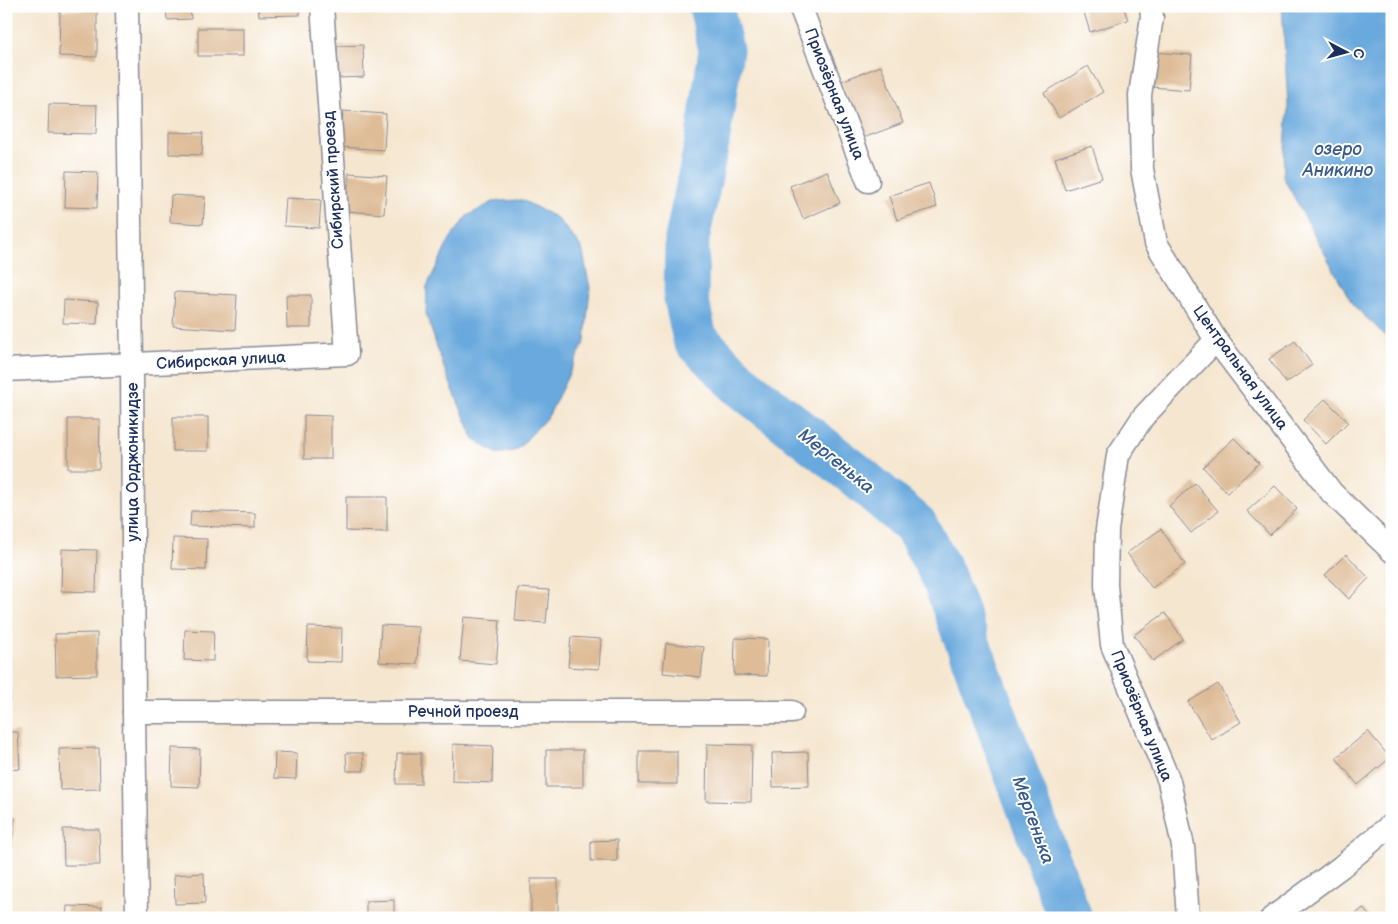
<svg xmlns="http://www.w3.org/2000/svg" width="1398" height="924" font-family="'Balsamiq Sans',sans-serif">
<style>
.water{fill:#69a9dd;stroke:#426c9e}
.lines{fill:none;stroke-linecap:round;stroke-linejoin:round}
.river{stroke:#69a9dd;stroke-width:45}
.building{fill:#debc97}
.minor-casing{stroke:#888a96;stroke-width:25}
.minor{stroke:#fff;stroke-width:22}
.labels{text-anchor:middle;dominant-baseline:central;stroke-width:4;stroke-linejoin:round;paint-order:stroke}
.street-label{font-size:16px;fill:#1b2f5e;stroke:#fff}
.water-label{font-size:18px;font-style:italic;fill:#365a8a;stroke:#fff}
</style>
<rect width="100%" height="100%" fill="#fff"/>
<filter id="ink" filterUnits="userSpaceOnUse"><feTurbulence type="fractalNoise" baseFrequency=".02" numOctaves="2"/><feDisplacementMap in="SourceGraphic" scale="10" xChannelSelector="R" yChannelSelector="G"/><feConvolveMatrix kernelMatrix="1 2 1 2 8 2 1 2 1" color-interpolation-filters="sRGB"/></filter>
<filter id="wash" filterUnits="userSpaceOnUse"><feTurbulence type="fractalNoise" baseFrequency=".0096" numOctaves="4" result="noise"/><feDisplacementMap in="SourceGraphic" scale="20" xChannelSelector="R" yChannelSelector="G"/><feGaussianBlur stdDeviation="1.12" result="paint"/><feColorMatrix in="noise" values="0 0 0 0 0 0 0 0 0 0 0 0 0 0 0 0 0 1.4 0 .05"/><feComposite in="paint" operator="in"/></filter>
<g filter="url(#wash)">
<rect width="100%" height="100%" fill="#f5e6cf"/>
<!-- water -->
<g class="water">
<polygon points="1282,6 1392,6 1392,342 1353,305 1283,177 1288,105"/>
<polygon points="522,200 557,218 582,248 590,288 585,341 549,415 517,450 498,454 474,440 444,368 426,314 427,286 450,239 467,216 495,201"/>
</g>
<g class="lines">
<!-- river -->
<polyline class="river" points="711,6 721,50 707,143 687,239 686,298 695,339 742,386 856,475 915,525 942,574 1070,918"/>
</g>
<g id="blocks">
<!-- building -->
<g class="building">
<polygon points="166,6 190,6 191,19 167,20"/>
<polygon points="258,6 300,6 300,15 259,16"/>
<polygon points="1082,6 1123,6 1128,20 1090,32"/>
<polygon points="60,10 97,10 97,57 59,56"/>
<rect x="198" y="28" width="45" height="28"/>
<polygon points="363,45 364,77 338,78 337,46"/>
<polygon points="1153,52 1192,55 1189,90 1151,87"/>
<polygon points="881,66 903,123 863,138 841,81"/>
<polygon points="1088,66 1103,92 1059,118 1044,93"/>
<polygon points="49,104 97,105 96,134 48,133"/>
<polygon points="343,111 386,114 384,150 341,147"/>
<polygon points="169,132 203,133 202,155 169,154"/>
<polygon points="1092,146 1102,178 1065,190 1055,158"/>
<polygon points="66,171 98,172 97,208 65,207"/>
<polygon points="827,171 840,203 803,219 790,186"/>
<polygon points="349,173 387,176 384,214 346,211"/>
<polygon points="929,183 937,207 897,220 889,196"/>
<polygon points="171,195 205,197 203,224 170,222"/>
<polygon points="286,198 321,200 319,228 284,226"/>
<polygon points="175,292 237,295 235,330 173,326"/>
<polygon points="286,295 311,295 311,328 287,328"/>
<polygon points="64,300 98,302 97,324 63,323"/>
<polygon points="1295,341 1312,365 1286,383 1269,359"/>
<polygon points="1325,399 1348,422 1326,444 1303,420"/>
<polygon points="304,415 331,416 331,459 304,459"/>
<rect x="173" y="417" width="35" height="34"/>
<polygon points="68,419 100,419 99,469 68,469"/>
<polygon points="1234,438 1259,463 1227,493 1203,467"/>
<polygon points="1195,483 1218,511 1191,533 1169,506"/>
<polygon points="1275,486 1297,509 1270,535 1247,511"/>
<polygon points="346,497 387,497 387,532 346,531"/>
<polygon points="191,511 255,513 255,528 190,526"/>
<polygon points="1161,529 1185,564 1152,588 1127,553"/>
<polygon points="173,538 207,539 206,570 172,569"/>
<polygon points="62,549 97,550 96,592 61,591"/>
<polygon points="1346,554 1369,578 1349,599 1325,575"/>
<polygon points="6,588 8,588 10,607 6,607"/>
<polygon points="518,588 549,590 546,623 515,621"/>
<polygon points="1165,613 1183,639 1153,661 1134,635"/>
<polygon points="464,617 500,620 496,664 460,661"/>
<polygon points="381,625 419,627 417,664 379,662"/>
<polygon points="308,627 342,628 341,662 307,661"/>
<polygon points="185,630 214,631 213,661 184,660"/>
<polygon points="97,633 97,675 56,676 55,634"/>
<polygon points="571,637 601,639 599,669 568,667"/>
<polygon points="735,638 768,639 767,676 734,675"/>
<polygon points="666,643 704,647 701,677 663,673"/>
<polygon points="6,655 9,655 10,700 6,700"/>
<polygon points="1218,684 1241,722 1212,740 1188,702"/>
<polygon points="1368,731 1390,758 1358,785 1336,758"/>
<polygon points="6,732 18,732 20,769 6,770"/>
<polygon points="453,744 493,746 492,783 452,781"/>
<polygon points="707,744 752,745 751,802 706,801"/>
<polygon points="99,748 100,789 60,790 59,749"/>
<polygon points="172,748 200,749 199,787 171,786"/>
<rect x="546" y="750" width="37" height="37"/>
<rect x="639" y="751" width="38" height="33"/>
<polygon points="275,752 297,753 296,779 274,778"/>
<polygon points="808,752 809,786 773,787 772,753"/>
<polygon points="346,753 363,753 364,771 347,771"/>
<polygon points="397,753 421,753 421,784 396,784"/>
<polygon points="6,817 15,818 11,853 6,852"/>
<polygon points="63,829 99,829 100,865 64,865"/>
<polygon points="617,840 617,861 591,861 591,841"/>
<polygon points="204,873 205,903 175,904 174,875"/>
<rect x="531" y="879" width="27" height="39"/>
<polygon points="394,900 394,918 366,918 366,901"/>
<polygon points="67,906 102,907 101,918 66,918"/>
<polygon points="1363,908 1371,918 1351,918"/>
</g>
</g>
</g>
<g filter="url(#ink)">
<use href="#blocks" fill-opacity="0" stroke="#888a96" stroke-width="1"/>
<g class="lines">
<defs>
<g id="minor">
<polyline points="127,6 132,365 134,712 137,918"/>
<polyline points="800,6 868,181"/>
<polyline points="1151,6 1152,17 1140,95 1142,169 1156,243 1216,340 1332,493 1392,551"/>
<polyline points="6,370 347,354 322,6"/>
<polyline points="134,712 792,712"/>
<polyline points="1188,918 1183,846 1169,781 1112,645 1106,585 1107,530 1118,455 1143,417 1216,340"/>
<polyline points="1272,918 1341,867 1392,824"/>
</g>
</defs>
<!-- minor casing -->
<use href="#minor" class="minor-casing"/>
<!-- minor -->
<use href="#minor" class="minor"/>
</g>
</g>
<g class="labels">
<!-- street labels -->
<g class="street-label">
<text transform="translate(834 94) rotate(69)">Приозёрная улица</text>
<text transform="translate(334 180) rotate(-94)">Сибирский проезд</text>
<text transform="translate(221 361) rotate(-3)">Сибирская улица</text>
<text transform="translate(1240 368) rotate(54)">Центральная улица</text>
<text transform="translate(133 462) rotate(-90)">улица Орджоникидзе</text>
<text x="463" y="712">Речной проезд</text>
<text transform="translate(1141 716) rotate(68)">Приозёрная улица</text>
</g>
<!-- water labels -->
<g class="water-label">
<text x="1338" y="149">озеро<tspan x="1338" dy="21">Аникино</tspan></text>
<text transform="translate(836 461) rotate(39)">Мергенька</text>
<text transform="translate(1033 820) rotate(70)">Мергенька</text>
</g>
</g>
<!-- margin -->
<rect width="1398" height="924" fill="none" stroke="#fff" stroke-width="25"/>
<!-- north arrow -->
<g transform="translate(1346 52) rotate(96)" stroke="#ffffff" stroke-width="4" paint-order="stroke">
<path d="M0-4L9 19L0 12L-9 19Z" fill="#1b2f5e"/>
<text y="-8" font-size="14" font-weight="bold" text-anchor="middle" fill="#1b2f5e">С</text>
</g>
</svg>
